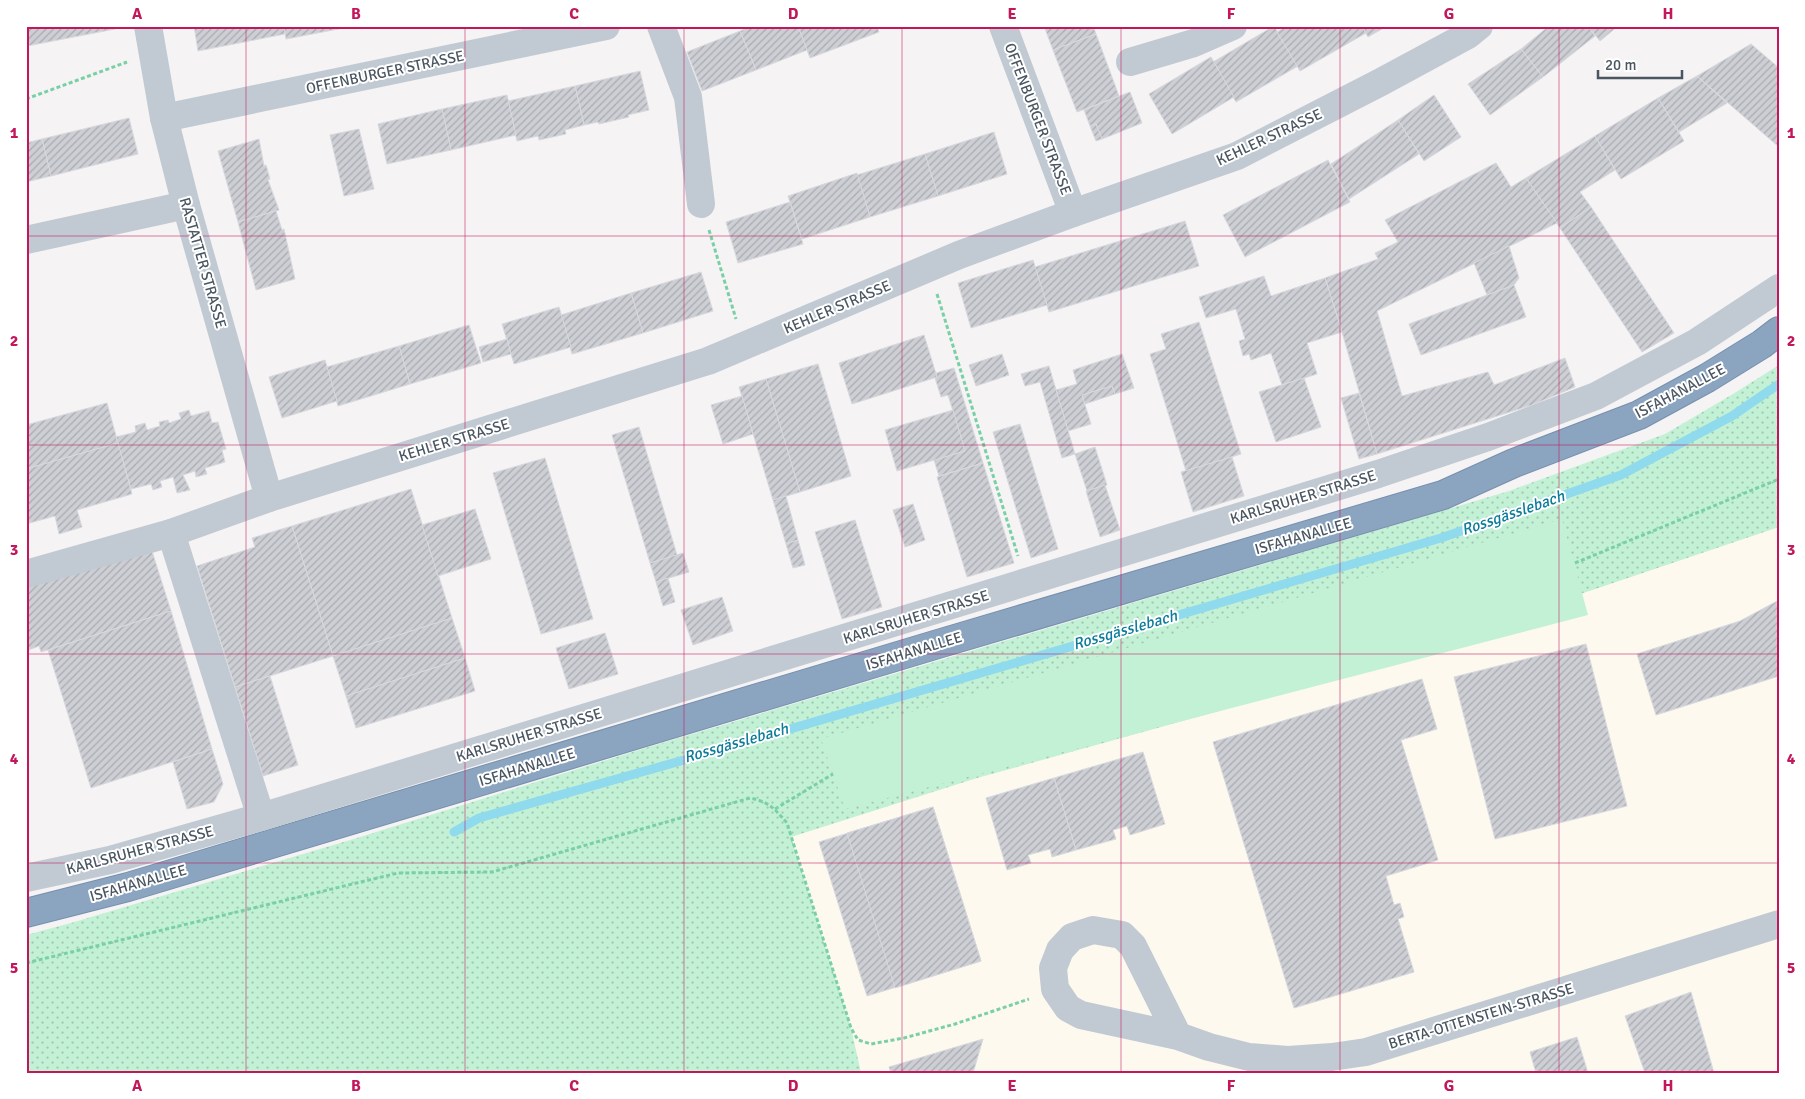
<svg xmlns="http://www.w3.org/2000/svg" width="1805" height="1099" font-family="Signika,sans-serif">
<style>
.commercial{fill:#fdf9ef}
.grass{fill:url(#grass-dots)}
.park{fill:#c3f1d5}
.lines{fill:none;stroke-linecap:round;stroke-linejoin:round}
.stream{stroke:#90daee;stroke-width:9}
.building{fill:url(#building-hatch);stroke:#d7d9de}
.highway-casing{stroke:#7690ad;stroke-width:30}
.path{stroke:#7ad0a6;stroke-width:3;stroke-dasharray:4 2.5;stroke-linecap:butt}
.minor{stroke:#c1cad2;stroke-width:28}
.highway{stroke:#8ba5c1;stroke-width:28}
.grid{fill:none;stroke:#c2185b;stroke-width:1;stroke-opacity:0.55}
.labels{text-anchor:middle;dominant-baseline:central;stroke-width:4;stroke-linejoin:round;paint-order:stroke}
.street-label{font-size:15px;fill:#4a5661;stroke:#fff}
.water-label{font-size:16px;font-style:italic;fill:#0c7c9b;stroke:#fff}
.neatline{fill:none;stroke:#c2185b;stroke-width:2}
.grid-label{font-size:16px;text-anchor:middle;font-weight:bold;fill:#c2185b}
</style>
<defs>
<pattern id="grass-dots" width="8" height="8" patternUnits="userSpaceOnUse" patternTransform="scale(1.25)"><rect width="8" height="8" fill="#c3f1d5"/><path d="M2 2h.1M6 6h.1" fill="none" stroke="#a0c6b0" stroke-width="1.8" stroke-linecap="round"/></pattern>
<pattern id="building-hatch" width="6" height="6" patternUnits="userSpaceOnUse" patternTransform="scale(1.25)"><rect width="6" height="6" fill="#cdcfd5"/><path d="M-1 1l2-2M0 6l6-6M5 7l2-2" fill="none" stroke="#a8abb0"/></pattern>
</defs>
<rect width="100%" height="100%" fill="#f5f3f3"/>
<!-- commercial -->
<polygon class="commercial" points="1779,527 1779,1073 861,1073 851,1028 791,837 977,778 1302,688"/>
<!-- grass -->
<polygon class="grass" points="1779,365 1779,527 1302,688 977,778 791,837 851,1028 861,1073 26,1073 26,935 71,923 357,838 642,749 1509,491 1665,434 1733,394"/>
<!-- park -->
<polygon class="park" points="1562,519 1588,615 845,809 821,739"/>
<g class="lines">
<!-- stream -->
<polyline class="stream" points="454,832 479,818 698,756 1441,538 1621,475 1732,416 1779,384"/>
</g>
<!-- building -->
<g class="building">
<polygon points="26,26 114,26 115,29 27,46"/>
<polygon points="194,26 284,26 285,34 198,51"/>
<polygon points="284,26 354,26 286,39"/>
<polygon points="752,26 798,26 807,50 756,70 740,31"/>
<polygon points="798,26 877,26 879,32 810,58"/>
<polygon points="1044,26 1093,26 1096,34 1053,50"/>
<polygon points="1274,26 1298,66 1236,102 1213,62"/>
<polygon points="1287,26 1362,26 1366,33 1300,71 1277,32"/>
<polygon points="1362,26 1387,26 1368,37"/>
<polygon points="1549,26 1588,26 1595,36 1543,77 1521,49"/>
<polygon points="1588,26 1618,26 1600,41"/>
<polygon points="740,31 756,70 702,91 687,52"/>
<polygon points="1096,34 1119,96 1077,112 1053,50"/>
<polygon points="1751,44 1779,68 1779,147 1697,76"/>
<polygon points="1521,49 1543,77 1490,115 1468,84"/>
<polygon points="1211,57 1234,97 1172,134 1149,94"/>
<polygon points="640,71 649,110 628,115 629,117 599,124 598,122 584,125 575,86"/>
<polygon points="1697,76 1727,103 1679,132 1658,98"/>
<polygon points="575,86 584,125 565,130 566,134 539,140 538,136 517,141 508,101"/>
<polygon points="1130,92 1142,123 1102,139 1096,124 1090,126 1084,110"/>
<polygon points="507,95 516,135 451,150 442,109"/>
<polygon points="1434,95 1461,137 1424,161 1398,120"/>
<polygon points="1658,98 1684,141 1621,179 1595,136"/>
<polygon points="442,109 451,150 387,164 378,124"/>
<polygon points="129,118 138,154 51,176 42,139"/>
<polygon points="1398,120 1419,154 1349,199 1331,164"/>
<polygon points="1096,124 1102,139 1096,141 1090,126"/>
<polygon points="359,129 374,189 344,196 330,135"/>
<polygon points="994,132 1007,174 938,196 925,154"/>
<polygon points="1595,136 1615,170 1580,192 1591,207 1560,228 1526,178"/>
<polygon points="42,139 51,176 26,182 26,143"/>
<polygon points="259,139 264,166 266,165 270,179 268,180 279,210 238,222 218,151"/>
<polygon points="925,154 938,196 870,217 857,175"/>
<polygon points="1328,160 1350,202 1245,257 1223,215"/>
<polygon points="1496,163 1511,187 1526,178 1557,223 1377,311 1402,396 1488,372 1494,385 1565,358 1575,387 1532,405 1377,454 1342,332 1325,278 1378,259 1375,253 1398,242 1385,220"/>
<polygon points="857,173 870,217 802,239 788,196"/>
<polygon points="790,202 803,244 738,263 726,222"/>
<polygon points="1591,207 1674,333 1642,352 1560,228"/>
<polygon points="276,211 282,230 284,229 295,279 256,290 238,222"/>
<polygon points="1185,221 1199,266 1049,312 1035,267"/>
<polygon points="1509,246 1519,278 1514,285 1487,295 1474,263"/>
<polygon points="1033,260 1047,305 971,328 958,283"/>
<polygon points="701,272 713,311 643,333 631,293"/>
<polygon points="1264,276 1271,296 1325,278 1342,332 1307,343 1317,374 1282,385 1271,353 1251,360 1249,354 1243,356 1239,341 1245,339 1236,309 1206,318 1199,297"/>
<polygon points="1514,285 1526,317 1421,355 1409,324"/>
<polygon points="631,293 643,333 572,354 561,315"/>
<polygon points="559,307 571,347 514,364 502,324"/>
<polygon points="1199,322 1241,454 1186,471 1150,354 1166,349 1161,334"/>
<polygon points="469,325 481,363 410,384 399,346"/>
<polygon points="924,335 937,377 852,404 839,363"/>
<polygon points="507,339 511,354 483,362 479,347"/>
<polygon points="399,346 410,384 338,406 327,367"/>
<polygon points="1002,354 1009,375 976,386 969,365"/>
<polygon points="1122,354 1134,388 1115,394 1112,386 1082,395 1091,424 1068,431 1056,390 1077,384 1073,370"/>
<polygon points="325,360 337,401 282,418 269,377"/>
<polygon points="818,364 851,476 800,492 766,379"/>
<polygon points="1049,366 1075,454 1062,458 1040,382 1025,386 1021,374"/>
<polygon points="954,368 983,463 939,476 934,460 965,451 948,395 941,397 935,378 937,377 936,373"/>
<polygon points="1304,378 1321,427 1276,442 1259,392"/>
<polygon points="766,379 800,492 773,500 739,387"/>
<polygon points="1112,386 1115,394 1085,404 1082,395"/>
<polygon points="1359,393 1377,454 1359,459 1341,398"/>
<polygon points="742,396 753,434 723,444 711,405"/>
<polygon points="107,403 118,443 26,469 26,425"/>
<polygon points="189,410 191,416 209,411 212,423 218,422 226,449 222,450 225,462 205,468 207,474 196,477 195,471 183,475 190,490 177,493 173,477 160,481 162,487 153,490 151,484 131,489 116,437 136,432 135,426 145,423 147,430 160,426 159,422 168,420 169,423 181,419 179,413"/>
<polygon points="953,410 965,451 897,471 885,430"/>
<polygon points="1020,424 1058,549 1031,558 993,432"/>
<polygon points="639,427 677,555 650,563 612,435"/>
<polygon points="118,443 132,494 77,510 82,527 59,534 55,516 26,524 26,469"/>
<polygon points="1095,447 1107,485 1087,491 1075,454"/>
<polygon points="1232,457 1244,496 1193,512 1181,472"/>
<polygon points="545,458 593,619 541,634 493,473"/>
<polygon points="983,463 1014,563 967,577 937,477"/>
<polygon points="1105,485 1120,530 1100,537 1086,491"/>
<polygon points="411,489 452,618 333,656 292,526"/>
<polygon points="786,496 798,540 786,544 773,500"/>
<polygon points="913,504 925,540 905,547 893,510"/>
<polygon points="475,509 491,559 438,576 422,525"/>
<polygon points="855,520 882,607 842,619 815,532"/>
<polygon points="292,526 333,656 235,687 197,566 255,547 252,538"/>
<polygon points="798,540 805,565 793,568 786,544"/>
<polygon points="151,548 171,611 41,652 39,646 26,651 26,613 29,612 26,604 26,588"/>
<polygon points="683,553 689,572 656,582 650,563"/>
<polygon points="668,578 675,602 663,606 656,582"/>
<polygon points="722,597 733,631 693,645 681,610"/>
<polygon points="1779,600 1779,676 1656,715 1637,654 1740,621"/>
<polygon points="171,611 212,749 91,788 48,650"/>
<polygon points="452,618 465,658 346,696 333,656"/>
<polygon points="605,633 618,674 569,689 556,648"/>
<polygon points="1586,644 1627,806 1495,839 1454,677"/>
<polygon points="465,658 475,691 356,728 346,696"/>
<polygon points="270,676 298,765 263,776 235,687"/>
<polygon points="1422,679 1437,729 1401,740 1438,860 1386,876 1394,905 1400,903 1404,917 1398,919 1414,972 1294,1008 1213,742"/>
<polygon points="212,749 223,784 214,802 187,809 173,762"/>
<polygon points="1143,752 1165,824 1130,835 1127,826 1113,830 1116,839 1076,850 1054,778"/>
<polygon points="1054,778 1076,850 1052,857 1050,849 1028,855 1031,863 1007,870 986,798"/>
<polygon points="933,807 981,961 867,996 819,842"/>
<polygon points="933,807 981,961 895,988 847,833"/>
<polygon points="1691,992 1714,1073 1645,1073 1625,1016"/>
<polygon points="1577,1037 1588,1073 1536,1073 1530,1052"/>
<polygon points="983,1039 973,1073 891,1073 889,1067"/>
</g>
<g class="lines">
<defs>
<polyline id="highway" points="26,913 128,887 938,644 1443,495 1514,463 1639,415 1707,378 1762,344 1779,331"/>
</defs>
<!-- highway casing -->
<use href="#highway" class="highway-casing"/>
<!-- path -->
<g class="path">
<polyline points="1647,28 1649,26"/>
<polyline points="26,99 127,62"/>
<polyline points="709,230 736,319"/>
<polyline points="937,294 1018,556"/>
<polyline points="1575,563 1779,479"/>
<polyline points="775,809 833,774"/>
<path d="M26 963 398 873 492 872 750 798C769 802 774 808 787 823L851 1028 858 1040 871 1044 904 1038 955 1024 1029 999"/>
</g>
<!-- minor -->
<g class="minor">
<polyline points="148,26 164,118 186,205 269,498"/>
<polyline points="661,26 688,97 701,204"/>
<polyline points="1003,26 1073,213"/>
<polyline points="1130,62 1194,43 1233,26"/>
<polyline points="164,118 606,26"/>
<polyline points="26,240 186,205"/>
<polyline points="171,533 261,817"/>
<polyline points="26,574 171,533 269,498 708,361 959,255 1073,213 1237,156 1381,82 1468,35 1479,26"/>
<polyline points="26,878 110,860 261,817 1378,474 1488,437 1596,396 1697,342 1779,288"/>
<polyline points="1178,1036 1133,946 1122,935 1093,930 1072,937 1060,950 1053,968 1055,989 1068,1008 1081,1015 1178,1036 1209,1047 1249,1057 1288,1060 1332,1057 1366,1052 1779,924"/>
</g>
<!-- highway -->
<use href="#highway" class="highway"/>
</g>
<!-- grid -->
<path class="grid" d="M246 26V1073M465 26V1073M684 26V1073M902 26V1073M1121 26V1073M1340 26V1073M1559 26V1073M26 236H1779M26 445H1779M26 654H1779M26 863H1779"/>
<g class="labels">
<!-- street labels -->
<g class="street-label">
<text transform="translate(385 72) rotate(-12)">OFFENBURGER STRASSE</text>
<text transform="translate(1038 119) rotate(69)">OFFENBURGER STRASSE</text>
<text transform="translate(1269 137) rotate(-25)">KEHLER STRASSE</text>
<text transform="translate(203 263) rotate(74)">RASTATTER STRASSE</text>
<text transform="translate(837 307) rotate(-23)">KEHLER STRASSE</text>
<text transform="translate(1680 391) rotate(-28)">ISFAHANALLEE</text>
<text transform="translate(454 440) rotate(-17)">KEHLER STRASSE</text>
<text transform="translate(1303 497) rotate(-17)">KARLSRUHER STRASSE</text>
<text transform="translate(1303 536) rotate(-16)">ISFAHANALLEE</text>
<text transform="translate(916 617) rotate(-17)">KARLSRUHER STRASSE</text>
<text transform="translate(914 651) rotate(-17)">ISFAHANALLEE</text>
<text transform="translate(529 735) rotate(-17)">KARLSRUHER STRASSE</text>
<text transform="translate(527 767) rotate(-17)">ISFAHANALLEE</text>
<text transform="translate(140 850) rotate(-15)">KARLSRUHER STRASSE</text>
<text transform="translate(138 883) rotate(-16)">ISFAHANALLEE</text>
<text transform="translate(1481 1016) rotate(-17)">BERTA-OTTENSTEIN-STRASSE</text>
</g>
<!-- water labels -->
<g class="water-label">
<text transform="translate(1513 513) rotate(-19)">Rossgässlebach</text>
<text transform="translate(1125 630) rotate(-16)">Rossgässlebach</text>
<text transform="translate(736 743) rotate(-16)">Rossgässlebach</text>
</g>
</g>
<!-- border -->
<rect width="1805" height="1099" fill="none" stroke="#ffffff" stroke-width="55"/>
<!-- scale -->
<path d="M1598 70v8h84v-8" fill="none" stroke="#4a5661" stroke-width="2.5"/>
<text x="1605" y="70" font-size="15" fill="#4a5661" stroke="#ffffff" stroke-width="4" paint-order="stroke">20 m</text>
<rect x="28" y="28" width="1750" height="1044" class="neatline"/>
<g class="grid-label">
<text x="137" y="19">A</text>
<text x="356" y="19">B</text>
<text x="574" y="19">C</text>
<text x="793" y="19">D</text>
<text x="1012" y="19">E</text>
<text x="1231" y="19">F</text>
<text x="1449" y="19">G</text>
<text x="1668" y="19">H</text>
<text x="14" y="138">1</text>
<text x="1791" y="138">1</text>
<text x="14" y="346">2</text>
<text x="1791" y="346">2</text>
<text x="14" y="555">3</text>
<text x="1791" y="555">3</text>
<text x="14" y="764">4</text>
<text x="1791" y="764">4</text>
<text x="14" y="973">5</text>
<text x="1791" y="973">5</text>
<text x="137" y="1091">A</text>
<text x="356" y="1091">B</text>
<text x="574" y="1091">C</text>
<text x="793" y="1091">D</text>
<text x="1012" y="1091">E</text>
<text x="1231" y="1091">F</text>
<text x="1449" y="1091">G</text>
<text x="1668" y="1091">H</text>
</g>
</svg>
